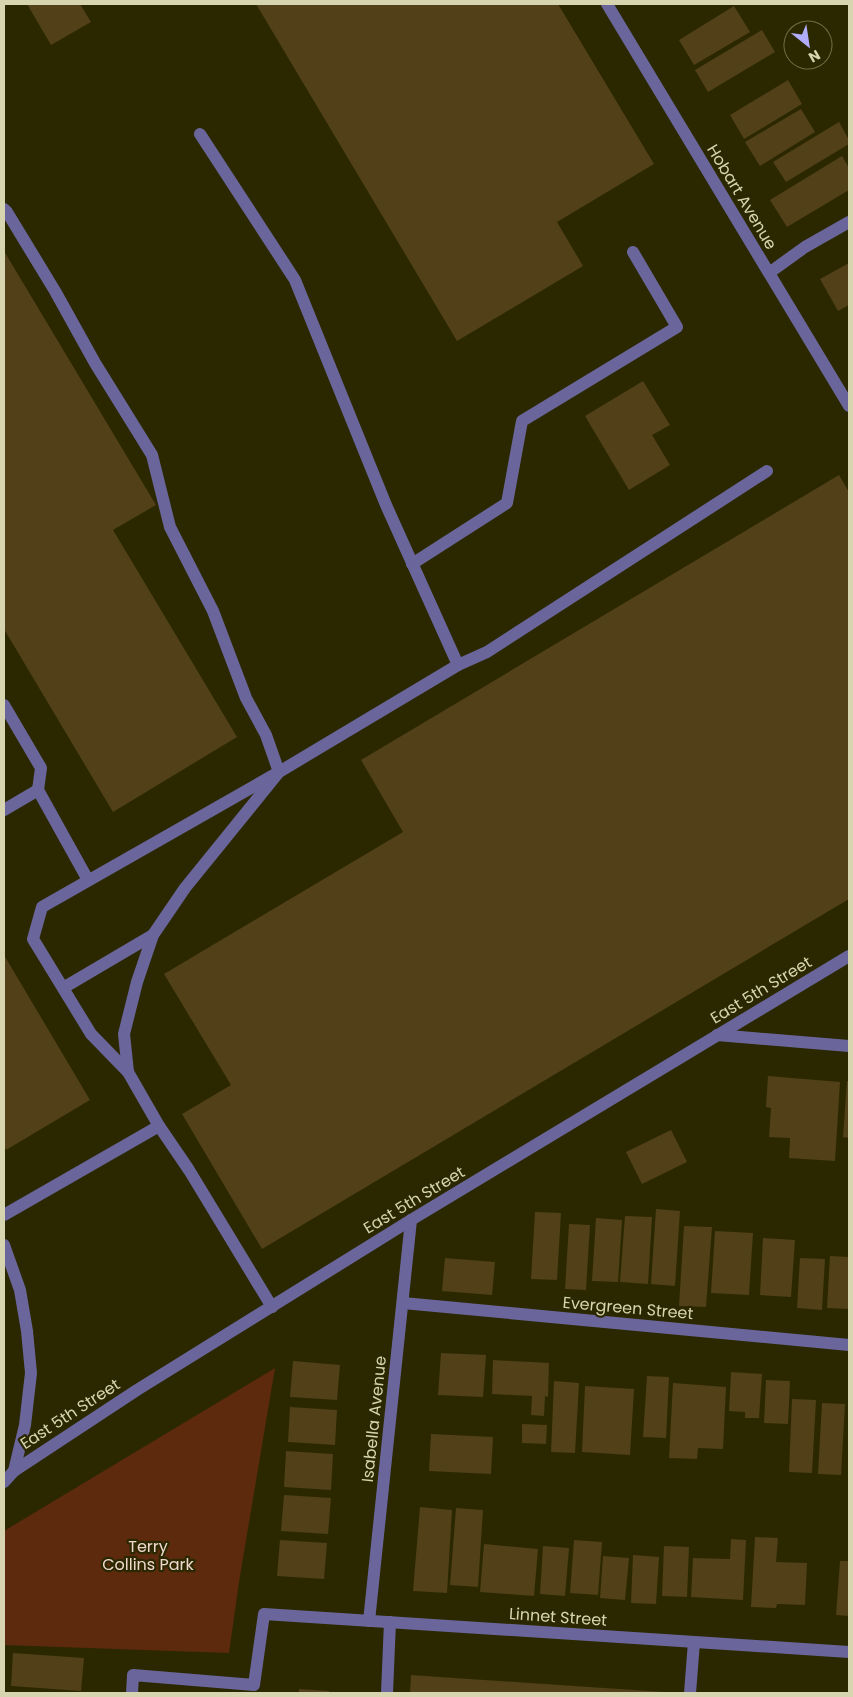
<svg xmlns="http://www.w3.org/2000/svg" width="853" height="1697" font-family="Poppins,sans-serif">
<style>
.green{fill:#5d2a0e}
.building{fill:#514018}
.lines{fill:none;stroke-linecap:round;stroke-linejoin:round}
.minor{stroke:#6a669c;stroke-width:12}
.labels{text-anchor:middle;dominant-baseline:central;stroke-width:4.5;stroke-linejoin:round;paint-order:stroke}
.street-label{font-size:16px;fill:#d7d5af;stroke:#2b2800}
.park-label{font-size:16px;fill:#f0d7cd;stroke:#2b2800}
</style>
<rect width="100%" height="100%" fill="#2b2800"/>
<!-- green -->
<polygon class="green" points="275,1368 239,1582 229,1653 4,1645 4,1531"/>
<!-- building -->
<g class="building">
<polygon points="27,4 80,4 91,22 51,45"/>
<polygon points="256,4 558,4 654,164 557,222 583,266 457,341"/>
<polygon points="734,6 750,32 694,65 679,40"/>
<polygon points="762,30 775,52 708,92 695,70"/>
<polygon points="788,80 802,104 744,139 730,115"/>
<polygon points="801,109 815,132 760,166 745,142"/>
<polygon points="839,122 849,140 849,144 786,182 773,162"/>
<polygon points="842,156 849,168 849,190 787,227 770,200"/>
<polygon points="4,251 156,505 113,530 237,737 113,812 4,629"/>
<polygon points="849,263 849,305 838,311 820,279"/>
<polygon points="643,381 670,425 652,435 670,465 629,490 585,416"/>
<polygon points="839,475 849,492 849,899 262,1249 182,1114 231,1085 164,974 403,832 361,760"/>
<polygon points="4,955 90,1100 6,1150 4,1145"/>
<polygon points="768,1076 840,1082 835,1161 789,1158 790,1138 769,1137 771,1108 766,1107"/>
<polygon points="847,1081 849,1081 849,1138 843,1137"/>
<polygon points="671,1130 687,1162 642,1184 626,1152"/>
<polygon points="656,1209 680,1211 675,1286 651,1284"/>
<polygon points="535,1212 561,1213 557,1280 531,1279"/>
<polygon points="625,1216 652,1217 648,1284 620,1282"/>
<polygon points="596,1218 622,1220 618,1282 592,1281"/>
<polygon points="569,1224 590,1225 586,1290 565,1289"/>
<polygon points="684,1226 712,1227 706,1307 679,1306"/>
<polygon points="715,1231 753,1233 749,1295 711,1293"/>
<polygon points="763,1238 795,1240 791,1297 760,1295"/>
<polygon points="830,1256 849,1257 849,1309 827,1308"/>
<polygon points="445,1258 495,1262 492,1295 442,1291"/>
<polygon points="800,1258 825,1259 822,1310 797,1308"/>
<polygon points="441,1353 486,1355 483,1397 438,1395"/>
<polygon points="493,1360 549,1363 548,1397 545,1396 544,1416 531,1415 532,1396 492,1394"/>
<polygon points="293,1361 340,1365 337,1400 290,1397"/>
<polygon points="731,1372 762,1374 759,1418 745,1418 745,1412 729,1411"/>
<polygon points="647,1376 669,1377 666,1438 643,1437"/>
<polygon points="766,1380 790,1381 788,1424 764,1423"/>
<polygon points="554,1381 579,1383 575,1453 551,1452"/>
<polygon points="673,1383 726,1387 723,1449 698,1448 697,1459 669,1458"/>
<polygon points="585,1386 634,1389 630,1455 582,1452"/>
<polygon points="792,1399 816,1400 812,1473 789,1472"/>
<polygon points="822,1403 845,1404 841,1475 818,1474"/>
<polygon points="290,1407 337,1410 335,1445 288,1442"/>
<polygon points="522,1424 547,1425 546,1444 522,1443"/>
<polygon points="431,1434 493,1437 491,1474 429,1471"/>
<polygon points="286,1451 333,1454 331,1490 284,1487"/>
<polygon points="284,1495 331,1498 328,1534 281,1531"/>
<polygon points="420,1507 452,1510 447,1593 413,1591"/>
<polygon points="456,1508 483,1510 478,1587 450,1585"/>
<polygon points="755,1537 778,1538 776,1562 807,1563 805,1605 777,1604 776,1608 751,1607"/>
<polygon points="731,1539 746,1540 743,1600 691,1597 693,1558 730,1559"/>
<polygon points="280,1540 327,1543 324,1579 277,1576"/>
<polygon points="574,1540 602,1542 598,1595 570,1593"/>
<polygon points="484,1544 538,1549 534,1596 480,1592"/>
<polygon points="543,1546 569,1548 565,1596 540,1594"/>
<polygon points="664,1546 689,1547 687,1597 662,1596"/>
<polygon points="633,1555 659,1557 656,1604 631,1603"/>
<polygon points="603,1556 629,1558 625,1600 600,1598"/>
<polygon points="840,1561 849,1561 849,1616 836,1615"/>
<polygon points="13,1653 84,1658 81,1691 11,1686"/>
<polygon points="411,1675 664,1692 664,1693 410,1693"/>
<polygon points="299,1689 329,1691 329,1693 299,1693"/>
</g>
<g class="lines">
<!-- minor -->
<g class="minor">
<polyline points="607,4 849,406"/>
<polyline points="200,134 295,280 386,505 458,665"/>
<polyline points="4,209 7,212 55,291 95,363 152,455 170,527 213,611 246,698 266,735 279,772 185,888 153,935 137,982 124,1034 128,1072"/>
<polyline points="769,273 805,247 849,222"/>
<polyline points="412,564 507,503 522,421 677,327 633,252"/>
<polyline points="4,705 41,768 38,790 88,880"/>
<polyline points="4,810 38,790"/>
<polyline points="63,988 153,935"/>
<polyline points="717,1035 849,1046"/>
<polyline points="4,1215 159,1126"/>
<polyline points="4,1245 20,1290 27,1331 31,1373 25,1425 14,1471"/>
<polyline points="403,1303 849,1345"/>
<polyline points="272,1307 189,1170 159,1126 128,1072 91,1034 33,939 42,907 279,772 458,665 487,652 767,471"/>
<polyline points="4,1482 14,1471 137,1390 411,1220 849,956"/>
<polyline points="369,1621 411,1220"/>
<polyline points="132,1693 133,1675 254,1685 264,1614 849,1652"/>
<polyline points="387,1693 390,1622"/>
<polyline points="690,1693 694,1642"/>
</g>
</g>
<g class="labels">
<!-- street labels -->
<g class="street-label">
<text transform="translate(742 197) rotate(59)">Hobart Avenue</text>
<text transform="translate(761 990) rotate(-31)">East 5th Street</text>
<text transform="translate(414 1200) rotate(-31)">East 5th Street</text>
<text transform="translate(628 1308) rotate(5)">Evergreen Street</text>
<text transform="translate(70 1414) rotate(-33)">East 5th Street</text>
<text transform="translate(374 1419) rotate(-84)">Isabella Avenue</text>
<text transform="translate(558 1617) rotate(4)">Linnet Street</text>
</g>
<!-- park labels -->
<g class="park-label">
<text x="148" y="1546">Terry<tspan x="148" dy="18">Collins Park</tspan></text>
</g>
</g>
<!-- border -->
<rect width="853" height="1697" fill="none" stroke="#d7d5af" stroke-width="10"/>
<!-- north arrow -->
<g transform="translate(808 45) rotate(150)"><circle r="24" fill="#2b2800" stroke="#706d46"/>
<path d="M0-4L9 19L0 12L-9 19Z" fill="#b1adfa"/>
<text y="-8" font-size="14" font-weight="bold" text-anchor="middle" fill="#d7d5af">N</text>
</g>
</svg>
